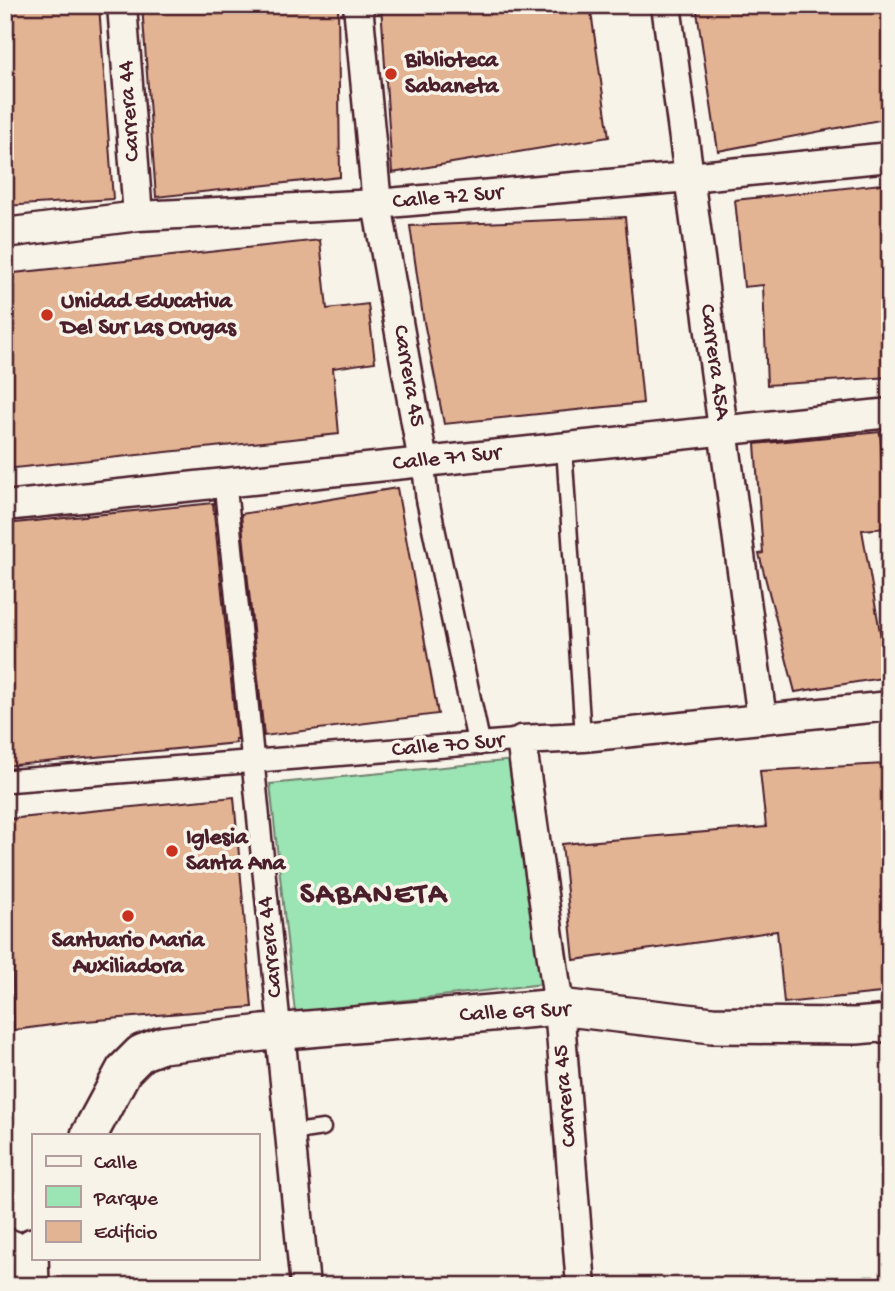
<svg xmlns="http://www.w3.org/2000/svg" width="895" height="1291" font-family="'Gochi Hand',sans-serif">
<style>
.green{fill:#9be4b3;stroke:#72826f;stroke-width:2}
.building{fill:#e3b494;stroke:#4a1f2b;stroke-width:2}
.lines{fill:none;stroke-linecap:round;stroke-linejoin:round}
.service-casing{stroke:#4a1f2b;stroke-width:19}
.pedestrian-casing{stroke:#4a1f2b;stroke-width:26}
.minor-casing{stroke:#4a1f2b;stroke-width:33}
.tertiary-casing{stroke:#4a1f2b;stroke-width:40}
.service{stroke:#f7f3e8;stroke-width:14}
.pedestrian{stroke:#f7f3e8;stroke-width:21}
.minor{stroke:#f7f3e8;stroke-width:28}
.tertiary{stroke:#f7f3e8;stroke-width:35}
.poi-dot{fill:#c8321e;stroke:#f7f3e8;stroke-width:2.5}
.labels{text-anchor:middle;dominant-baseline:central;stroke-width:7;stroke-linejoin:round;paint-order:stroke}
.poi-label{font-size:23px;font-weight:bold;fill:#4a1f2b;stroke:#f7f3e8;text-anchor:start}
.street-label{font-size:23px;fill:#4a1f2b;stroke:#f7f3e8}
.district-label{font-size:30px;font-weight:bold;letter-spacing:2px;fill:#4a1f2b;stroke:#f7f3e8}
</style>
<rect width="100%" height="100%" fill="#f7f3e8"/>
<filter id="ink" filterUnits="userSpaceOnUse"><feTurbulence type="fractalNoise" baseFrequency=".0143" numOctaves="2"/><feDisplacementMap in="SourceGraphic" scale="14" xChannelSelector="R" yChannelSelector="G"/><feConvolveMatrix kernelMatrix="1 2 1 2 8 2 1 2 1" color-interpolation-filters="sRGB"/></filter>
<g filter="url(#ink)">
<!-- green -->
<polygon class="green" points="514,760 543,984 295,1013 270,784"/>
<!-- building -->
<g class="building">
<polygon points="5,5 99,5 113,199 5,206"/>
<polygon points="142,5 338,5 340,177 156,197"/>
<polygon points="381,5 590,5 609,137 392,173"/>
<polygon points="696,5 890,5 890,118 718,151"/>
<polygon points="890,183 890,377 767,385 763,285 744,287 735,200"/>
<polygon points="625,217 643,403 444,424 423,317 410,226"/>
<polygon points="320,240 327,309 368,304 375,362 333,368 339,434 5,469 5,274"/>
<polygon points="880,432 887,528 862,530 888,677 795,692 759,554 763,553 755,444"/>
<polygon points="397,488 438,714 264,736 241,514"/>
<polygon points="213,503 237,739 235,739 236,743 5,766 5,524"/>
<polygon points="884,764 890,847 890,992 784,1003 777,931 574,960 562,844 766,827 760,771"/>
<polygon points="234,797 252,1007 74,1022 14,1030 9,819"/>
</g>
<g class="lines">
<defs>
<g id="service">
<polyline points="564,447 583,737"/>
<polyline points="289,1133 323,1128"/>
</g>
<g id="pedestrian">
<polyline points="423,462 427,497 479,744"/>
<polyline points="225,483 280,1032"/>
<polyline points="5,781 521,740"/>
</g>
<g id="minor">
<polyline points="122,5 138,216"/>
<polyline points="358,5 377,204 423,462"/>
<polyline points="666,5 762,719"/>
<polyline points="5,233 138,216 377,204 689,177 890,157"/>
<polyline points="5,506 890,413"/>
<polyline points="280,1032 305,1286"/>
<polyline points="5,1242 30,1252"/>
<polyline points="581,1286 559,1007 521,740 583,737 890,706"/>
</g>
<g id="tertiary">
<polyline points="89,1135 124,1070 141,1053 162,1045 263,1033 559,1007 712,1025 856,1026 890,1023"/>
<polyline points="31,1286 30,1252 33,1246"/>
</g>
</defs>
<!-- service casing -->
<use href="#service" class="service-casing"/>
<!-- pedestrian casing -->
<use href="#pedestrian" class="pedestrian-casing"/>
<!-- minor casing -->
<use href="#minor" class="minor-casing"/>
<!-- tertiary casing -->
<use href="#tertiary" class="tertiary-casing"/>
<!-- service -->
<use href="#service" class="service"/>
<!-- pedestrian -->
<use href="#pedestrian" class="pedestrian"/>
<!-- minor -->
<use href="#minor" class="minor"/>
<!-- tertiary -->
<use href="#tertiary" class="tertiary"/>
</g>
</g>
<!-- markers -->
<g class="poi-dot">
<circle cx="391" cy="74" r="7"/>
<circle cx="47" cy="315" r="7"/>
<circle cx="172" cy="851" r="7"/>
<circle cx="128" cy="916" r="7"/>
</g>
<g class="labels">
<!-- poi labels -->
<g class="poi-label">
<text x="405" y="61">Biblioteca<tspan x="405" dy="26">Sabaneta</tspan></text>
<text x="61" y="302">Unidad Educativa<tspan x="61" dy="26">Del Sur Las Orugas</tspan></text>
<text x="186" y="838">Iglesia<tspan x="186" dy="26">Santa Ana</tspan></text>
<text x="128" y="941" text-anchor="middle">Santuario Maria<tspan x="128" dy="26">Auxiliadora</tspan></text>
</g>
<!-- street labels -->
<g class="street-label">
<text transform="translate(130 111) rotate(-94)">Carrera 44</text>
<text transform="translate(448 198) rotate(-5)">Calle 72 Sur</text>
<text transform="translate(714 362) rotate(82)">Carrera 45A</text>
<text transform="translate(408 376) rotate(80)">Carrera 45</text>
<text transform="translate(447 459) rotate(-6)">Calle 71 Sur</text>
<text transform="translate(448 746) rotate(-5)">Calle 70 Sur</text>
<text transform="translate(271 947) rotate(-96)">Carrera 44</text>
<text transform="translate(515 1013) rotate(-3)">Calle 69 Sur</text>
<text transform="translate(566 1096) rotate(-95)">Carrera 45</text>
</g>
<!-- district labels -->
<g class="district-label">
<text x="374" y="896">SABANETA</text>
</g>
</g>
<!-- margin -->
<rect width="895" height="1291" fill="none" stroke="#f7f3e8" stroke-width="28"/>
<rect x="14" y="14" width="867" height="1263" fill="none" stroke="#4a1f2b" stroke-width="2.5" filter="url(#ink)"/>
<!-- legend -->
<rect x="32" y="1134" width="228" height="126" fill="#f7f3e8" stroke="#b29e9c" stroke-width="2"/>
<rect x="46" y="1156" width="35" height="10" fill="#f7f3e8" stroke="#b29e9c" stroke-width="2"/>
<text x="94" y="1168" font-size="21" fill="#4a1f2b">Calle</text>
<rect x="46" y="1186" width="35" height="21" fill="#9be4b3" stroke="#b29e9c" stroke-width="2"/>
<text x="94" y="1204" font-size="21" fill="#4a1f2b">Parque</text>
<rect x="46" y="1221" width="35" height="21" fill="#e3b494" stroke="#b29e9c" stroke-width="2"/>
<text x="94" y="1238" font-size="21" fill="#4a1f2b">Edificio</text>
</svg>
